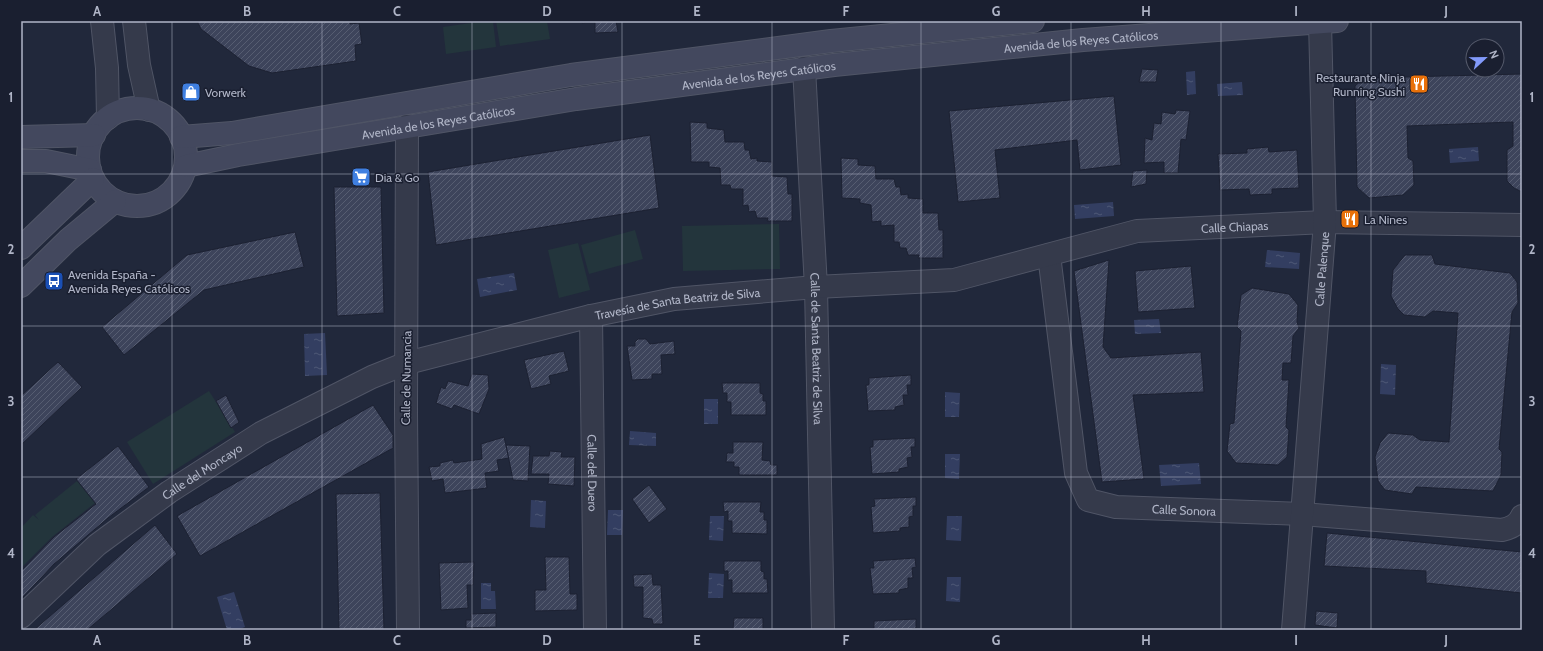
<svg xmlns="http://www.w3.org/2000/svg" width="1543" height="651" font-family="Cabin,sans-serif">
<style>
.green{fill:#23353c}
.water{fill:url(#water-ripples)}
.building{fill:url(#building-hatch);stroke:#1c2132}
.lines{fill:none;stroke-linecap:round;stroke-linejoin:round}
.street-casing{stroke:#505566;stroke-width:24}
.secondary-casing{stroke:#505566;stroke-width:24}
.street{stroke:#353a4b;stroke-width:22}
.secondary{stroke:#43485e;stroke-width:22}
.grid{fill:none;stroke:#b0b5c7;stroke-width:1;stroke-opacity:0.55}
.labels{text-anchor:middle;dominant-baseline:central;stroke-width:3;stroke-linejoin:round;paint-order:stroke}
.street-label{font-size:12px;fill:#b0b5c7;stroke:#1a1f30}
.poi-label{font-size:12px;fill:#b0b5c7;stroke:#1a1f30;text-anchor:start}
.neatline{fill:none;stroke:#b0b5c7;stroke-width:1.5}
.grid-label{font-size:13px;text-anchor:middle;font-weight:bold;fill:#b0b5c7}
</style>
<defs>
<pattern id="water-ripples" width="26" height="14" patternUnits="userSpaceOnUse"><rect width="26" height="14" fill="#333e61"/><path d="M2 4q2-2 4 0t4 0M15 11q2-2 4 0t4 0" fill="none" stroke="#4e5876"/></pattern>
<pattern id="building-hatch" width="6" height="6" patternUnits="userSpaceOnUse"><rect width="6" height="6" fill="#3d445b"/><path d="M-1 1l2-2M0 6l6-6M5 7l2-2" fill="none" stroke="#565d71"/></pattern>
</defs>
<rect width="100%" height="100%" fill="#21283b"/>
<!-- green -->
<g class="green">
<polygon points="485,21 493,21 496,47 446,54 443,27"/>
<polygon points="496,21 547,21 550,39 500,46"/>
<polygon points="779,224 780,269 683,271 682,226"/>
<polygon points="635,230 643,259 589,274 581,245"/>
<polygon points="578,243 590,290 559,298 548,250"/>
<polygon points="209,391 235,432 153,484 127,442"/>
<polygon points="77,481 95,503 52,537 21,568 21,528 33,515 39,520 35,515"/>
</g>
<!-- water -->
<g class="water">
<polygon points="1195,71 1196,94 1187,95 1186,72"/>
<polygon points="1242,82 1243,95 1218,96 1217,84"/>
<polygon points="1478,147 1479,161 1450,163 1449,149"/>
<polygon points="1113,202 1114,216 1075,219 1074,205"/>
<polygon points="1267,250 1300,253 1299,269 1265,267"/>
<polygon points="514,273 517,290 480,297 477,279"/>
<polygon points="1159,319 1161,333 1135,334 1134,320"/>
<polygon points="325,333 327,375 305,376 304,334"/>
<polygon points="1381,364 1396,365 1395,395 1380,394"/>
<polygon points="945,392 960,393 959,417 945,417"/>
<rect x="704" y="399" width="14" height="25"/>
<polygon points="630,431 656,433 656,446 629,445"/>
<polygon points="945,454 960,454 959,479 945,478"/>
<polygon points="1199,463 1201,484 1161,486 1159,465"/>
<polygon points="531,500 546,501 545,528 530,527"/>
<polygon points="608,510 623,510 622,535 607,535"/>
<polygon points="710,516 724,516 723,541 709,540"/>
<polygon points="947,516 962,516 961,541 946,540"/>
<polygon points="709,573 724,574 723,598 708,598"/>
<polygon points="947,577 961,577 960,602 946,601"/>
<polygon points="481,583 491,583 491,591 495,591 496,609 481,609"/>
<polygon points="234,592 245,627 237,630 227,630 217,597"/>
</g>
<!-- building -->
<g class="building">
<polygon points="197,21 350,21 350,24 359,23 362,44 355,45 356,61 272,73 249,66 201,29"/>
<polygon points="582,21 616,21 618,32 595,33 595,21 582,23"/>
<polygon points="1142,69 1158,70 1156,82 1139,82"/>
<polygon points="1522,74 1522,192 1514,188 1507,181 1507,150 1513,146 1513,122 1407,126 1408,158 1413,161 1414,185 1403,195 1369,198 1357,187 1355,86 1364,78"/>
<polygon points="1114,96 1121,165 1080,170 1077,140 995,150 1000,198 958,202 949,111"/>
<polygon points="1176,110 1190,111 1186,140 1181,139 1178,173 1164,173 1164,162 1144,163 1145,138 1152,140 1154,123 1161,124 1162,112 1175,114"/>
<polygon points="690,122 707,123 707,128 724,130 725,142 744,142 745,150 749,150 751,159 757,158 757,161 772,162 772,176 787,177 788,194 792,194 792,221 767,221 768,218 757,218 755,211 749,212 748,205 743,206 743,189 731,189 730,185 721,185 720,168 709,167 709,162 691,162"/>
<polygon points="650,135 659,208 436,245 428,172"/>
<polygon points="1268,147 1269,152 1297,150 1299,188 1272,189 1272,194 1250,195 1249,189 1220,190 1218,154 1247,153 1247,149"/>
<polygon points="841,158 858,159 858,165 875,166 876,179 894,179 896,187 900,187 901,195 908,194 908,198 923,199 923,213 938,213 939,230 943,230 943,258 918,258 919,255 908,255 906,248 900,248 899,242 894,242 894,225 881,226 881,221 872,222 871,205 860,203 860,199 842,198"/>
<polygon points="1147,170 1146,184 1131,187 1133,171"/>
<polygon points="334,187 381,187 384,313 337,316"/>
<polygon points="295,232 304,267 204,290 124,355 102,327 187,255"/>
<polygon points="1405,255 1432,255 1435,264 1510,273 1517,282 1518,303 1512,312 1499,449 1502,452 1501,475 1493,491 1416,487 1412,494 1385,490 1378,481 1375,457 1380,443 1388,433 1413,435 1420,440 1449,442 1458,313 1433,311 1425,317 1404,315 1398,309 1391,296 1393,270"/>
<polygon points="1109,260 1103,347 1111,358 1201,352 1204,392 1133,395 1144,479 1102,482 1074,271"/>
<polygon points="1191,266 1195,308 1138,312 1135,271"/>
<polygon points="1252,288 1289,294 1298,305 1297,322 1299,328 1293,336 1291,363 1283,363 1282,380 1289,380 1286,427 1289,430 1287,457 1278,465 1236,463 1227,451 1230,424 1234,423 1241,331 1237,327 1241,295"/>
<polygon points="638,339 646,339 650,344 674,341 675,354 661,355 662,374 652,374 652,379 632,380 627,346 635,346 635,342"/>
<polygon points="564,351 569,371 549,376 551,384 531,389 524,360"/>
<polygon points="58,362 82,387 21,445 21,396"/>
<polygon points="472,374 488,375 489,389 479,414 454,405 452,409 436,403 441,387 445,389 448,381 468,386"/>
<polygon points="911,375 911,385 907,385 908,395 903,395 904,405 895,407 895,410 868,411 866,385 869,385 869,378"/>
<polygon points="722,383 760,383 760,393 763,394 763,401 766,401 766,415 731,415 731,402 727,402 727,393 723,393"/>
<polygon points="226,395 239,422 231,428 216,401"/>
<polygon points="373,405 393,435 393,448 200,556 177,516"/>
<polygon points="504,437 509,458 497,460 499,471 485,473 487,488 445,493 443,479 432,481 429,467 440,466 440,463 453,460 454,463 482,459 481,444"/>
<polygon points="915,438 915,447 911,447 912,457 907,458 908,467 899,469 899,472 872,474 870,447 873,447 873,440"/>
<polygon points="733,442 763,442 762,460 770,461 771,465 777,465 777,475 739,475 739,467 734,467 734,462 726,462 727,453 733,453"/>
<polygon points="506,445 530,446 528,481 513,480"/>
<polygon points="118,446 149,487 108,518 54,564 21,599 21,571 54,537 96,504 76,479"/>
<polygon points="550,451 562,452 561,457 575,457 574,486 548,484 549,474 531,474 533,456 549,456"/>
<polygon points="649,485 667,509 649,523 632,499"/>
<polygon points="380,493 384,630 339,630 336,494"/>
<polygon points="916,497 916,506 913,506 913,516 909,517 909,527 900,528 900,531 873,533 871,507 875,506 874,499"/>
<polygon points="723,502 761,502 760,512 764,512 764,520 767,520 767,534 732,533 732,521 728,521 728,511 724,512"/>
<polygon points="155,525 177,554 87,630 34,630"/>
<polygon points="1327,533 1522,552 1522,593 1426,583 1426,571 1324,566"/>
<polygon points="545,557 569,557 570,594 577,594 577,610 535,611 535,590 546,590"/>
<polygon points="915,558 916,567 912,568 913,578 908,578 908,588 899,590 899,593 873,594 870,568 874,568 873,561"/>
<polygon points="724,561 761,561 761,571 764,572 764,579 767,579 768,593 732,593 732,580 728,580 728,571 724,571"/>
<polygon points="474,562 473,585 467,585 468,608 441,610 439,563"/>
<polygon points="652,574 653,585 661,585 663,624 653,624 652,619 643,618 643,587 634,587 633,575"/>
<polygon points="1316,611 1338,613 1337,628 1315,625"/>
<polygon points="496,613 496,627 466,628 466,620 472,620 471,614"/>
<polygon points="734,618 763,618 763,630 727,630 733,629"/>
<polygon points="916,619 916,628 912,629 912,630 871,630 871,629 874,628 874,621"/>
</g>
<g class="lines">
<defs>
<g id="street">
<polyline points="102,21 107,68 108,118"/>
<polyline points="134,21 139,65 149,110"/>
<path id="s1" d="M804 68 816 287 823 630"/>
<polyline points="407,126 406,412 408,630"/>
<path id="s2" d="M1049 255 1076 473 1088 500 1116 507 1302 514 1502 530C1511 528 1518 525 1522 516"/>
<path id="s3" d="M591 316 595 630"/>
<path id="s4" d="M21 617 97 545 169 492 261 433 372 377 407 363 591 316 674 299 816 287 954 280 1137 231 1325 222 1522 225"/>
<path id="s5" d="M1293 630 1325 222 1320 22"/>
</g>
<g id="secondary">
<circle cx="137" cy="157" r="49"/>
<polyline points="21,137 94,135"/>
<polyline points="181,137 232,133 571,75 831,41 1033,21"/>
<polyline points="21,161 46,161 90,170"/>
<path id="s6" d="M186 166 238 155 576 99 834 65 1083 40 1337 21"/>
<polyline points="21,248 93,179"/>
<polyline points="21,286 68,240 115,201"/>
</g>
</defs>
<!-- street casing -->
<use href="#street" class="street-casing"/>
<!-- secondary casing -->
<use href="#secondary" class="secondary-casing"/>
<!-- street -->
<use href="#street" class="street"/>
<!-- secondary -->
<use href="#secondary" class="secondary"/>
</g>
<!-- grid -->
<path class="grid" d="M172 21V630M322 21V630M472 21V630M622 21V630M772 21V630M921 21V630M1071 21V630M1221 21V630M1371 21V630M21 174H1522M21 326H1522M21 477H1522"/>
<!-- icons -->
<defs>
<symbol id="restaurant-square" viewBox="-11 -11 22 22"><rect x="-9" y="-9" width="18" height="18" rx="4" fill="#e8710a" stroke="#1a1f30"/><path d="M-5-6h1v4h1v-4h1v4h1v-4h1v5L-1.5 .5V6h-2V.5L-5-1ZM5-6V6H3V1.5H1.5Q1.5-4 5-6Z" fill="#fff"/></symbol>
<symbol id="shop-square" viewBox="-11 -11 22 22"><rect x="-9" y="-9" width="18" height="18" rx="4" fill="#3f7fe0" stroke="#1a1f30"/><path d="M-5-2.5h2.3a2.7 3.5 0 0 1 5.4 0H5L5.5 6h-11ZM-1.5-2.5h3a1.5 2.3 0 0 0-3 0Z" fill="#fff"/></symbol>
<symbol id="supermarket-square" viewBox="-11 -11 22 22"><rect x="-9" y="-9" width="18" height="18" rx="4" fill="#3f7fe0" stroke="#1a1f30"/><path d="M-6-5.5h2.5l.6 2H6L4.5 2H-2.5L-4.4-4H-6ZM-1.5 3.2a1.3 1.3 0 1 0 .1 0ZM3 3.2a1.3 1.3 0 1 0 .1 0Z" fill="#fff"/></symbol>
<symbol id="bus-square" viewBox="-11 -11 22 22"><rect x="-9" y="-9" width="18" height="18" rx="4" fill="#1a4fb4" stroke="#1a1f30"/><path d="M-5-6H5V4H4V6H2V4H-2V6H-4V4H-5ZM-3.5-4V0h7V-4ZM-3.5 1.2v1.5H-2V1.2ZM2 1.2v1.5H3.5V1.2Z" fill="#fff"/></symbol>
</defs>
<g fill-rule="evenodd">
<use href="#restaurant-square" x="1408" y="73" width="22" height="22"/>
<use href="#shop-square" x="180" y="81" width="22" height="22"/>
<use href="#supermarket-square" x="350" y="166" width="22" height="22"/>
<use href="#restaurant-square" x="1339" y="208" width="22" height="22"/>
<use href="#bus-square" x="43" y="270" width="22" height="22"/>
</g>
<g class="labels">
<!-- street labels -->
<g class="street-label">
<text stroke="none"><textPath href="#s6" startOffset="904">Avenida de los Reyes Católicos</textPath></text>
<text stroke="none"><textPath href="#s6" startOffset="580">Avenida de los Reyes Católicos</textPath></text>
<text stroke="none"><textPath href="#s6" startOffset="256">Avenida de los Reyes Católicos</textPath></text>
<text stroke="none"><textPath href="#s4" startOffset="1308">Calle Chiapas</textPath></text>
<text stroke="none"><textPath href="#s5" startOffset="362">Calle Palenque</textPath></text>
<text stroke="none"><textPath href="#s4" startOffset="743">Travesía de Santa Beatriz de Silva</textPath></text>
<text stroke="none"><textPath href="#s1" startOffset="281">Calle de Santa Beatriz de Silva</textPath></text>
<text transform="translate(406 378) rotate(-89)">Calle de Numancia</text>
<text stroke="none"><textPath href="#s4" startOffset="233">Calle del Moncayo</textPath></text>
<text stroke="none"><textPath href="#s3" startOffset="157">Calle del Duero</textPath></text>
<text stroke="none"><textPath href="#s2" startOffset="346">Calle Sonora</textPath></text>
</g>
<!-- poi labels -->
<g class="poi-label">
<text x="1405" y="77" text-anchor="end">Restaurante Ninja<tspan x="1405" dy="14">Running Sushi</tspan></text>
<text x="205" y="92">Vorwerk</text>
<text x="375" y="177">Dia &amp; Go</text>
<text x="1364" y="219">La Nines</text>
<text x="68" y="274">Avenida España -<tspan x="68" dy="14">Avenida Reyes Católicos</tspan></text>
</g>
</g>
<!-- border -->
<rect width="1543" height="651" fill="none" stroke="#1a1f30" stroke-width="44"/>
<!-- north arrow -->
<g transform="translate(1485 58) rotate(68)"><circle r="19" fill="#1a1f30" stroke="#565b6c"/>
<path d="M0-3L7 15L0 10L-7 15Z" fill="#829afb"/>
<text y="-6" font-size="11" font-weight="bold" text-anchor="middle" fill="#b0b5c7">N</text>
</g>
<rect x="22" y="22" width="1499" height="607" class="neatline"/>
<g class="grid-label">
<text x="97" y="16">A</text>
<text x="247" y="16">B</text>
<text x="397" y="16">C</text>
<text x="547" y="16">D</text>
<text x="697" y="16">E</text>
<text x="846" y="16">F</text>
<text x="996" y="16">G</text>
<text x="1146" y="16">H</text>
<text x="1296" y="16">I</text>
<text x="1446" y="16">J</text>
<text x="11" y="102">1</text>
<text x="1532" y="102">1</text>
<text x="11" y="254">2</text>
<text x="1532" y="254">2</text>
<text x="11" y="406">3</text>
<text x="1532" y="406">3</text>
<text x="11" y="558">4</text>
<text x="1532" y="558">4</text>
<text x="97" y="645">A</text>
<text x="247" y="645">B</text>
<text x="397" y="645">C</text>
<text x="547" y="645">D</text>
<text x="697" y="645">E</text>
<text x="846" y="645">F</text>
<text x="996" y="645">G</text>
<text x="1146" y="645">H</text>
<text x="1296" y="645">I</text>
<text x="1446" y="645">J</text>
</g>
</svg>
